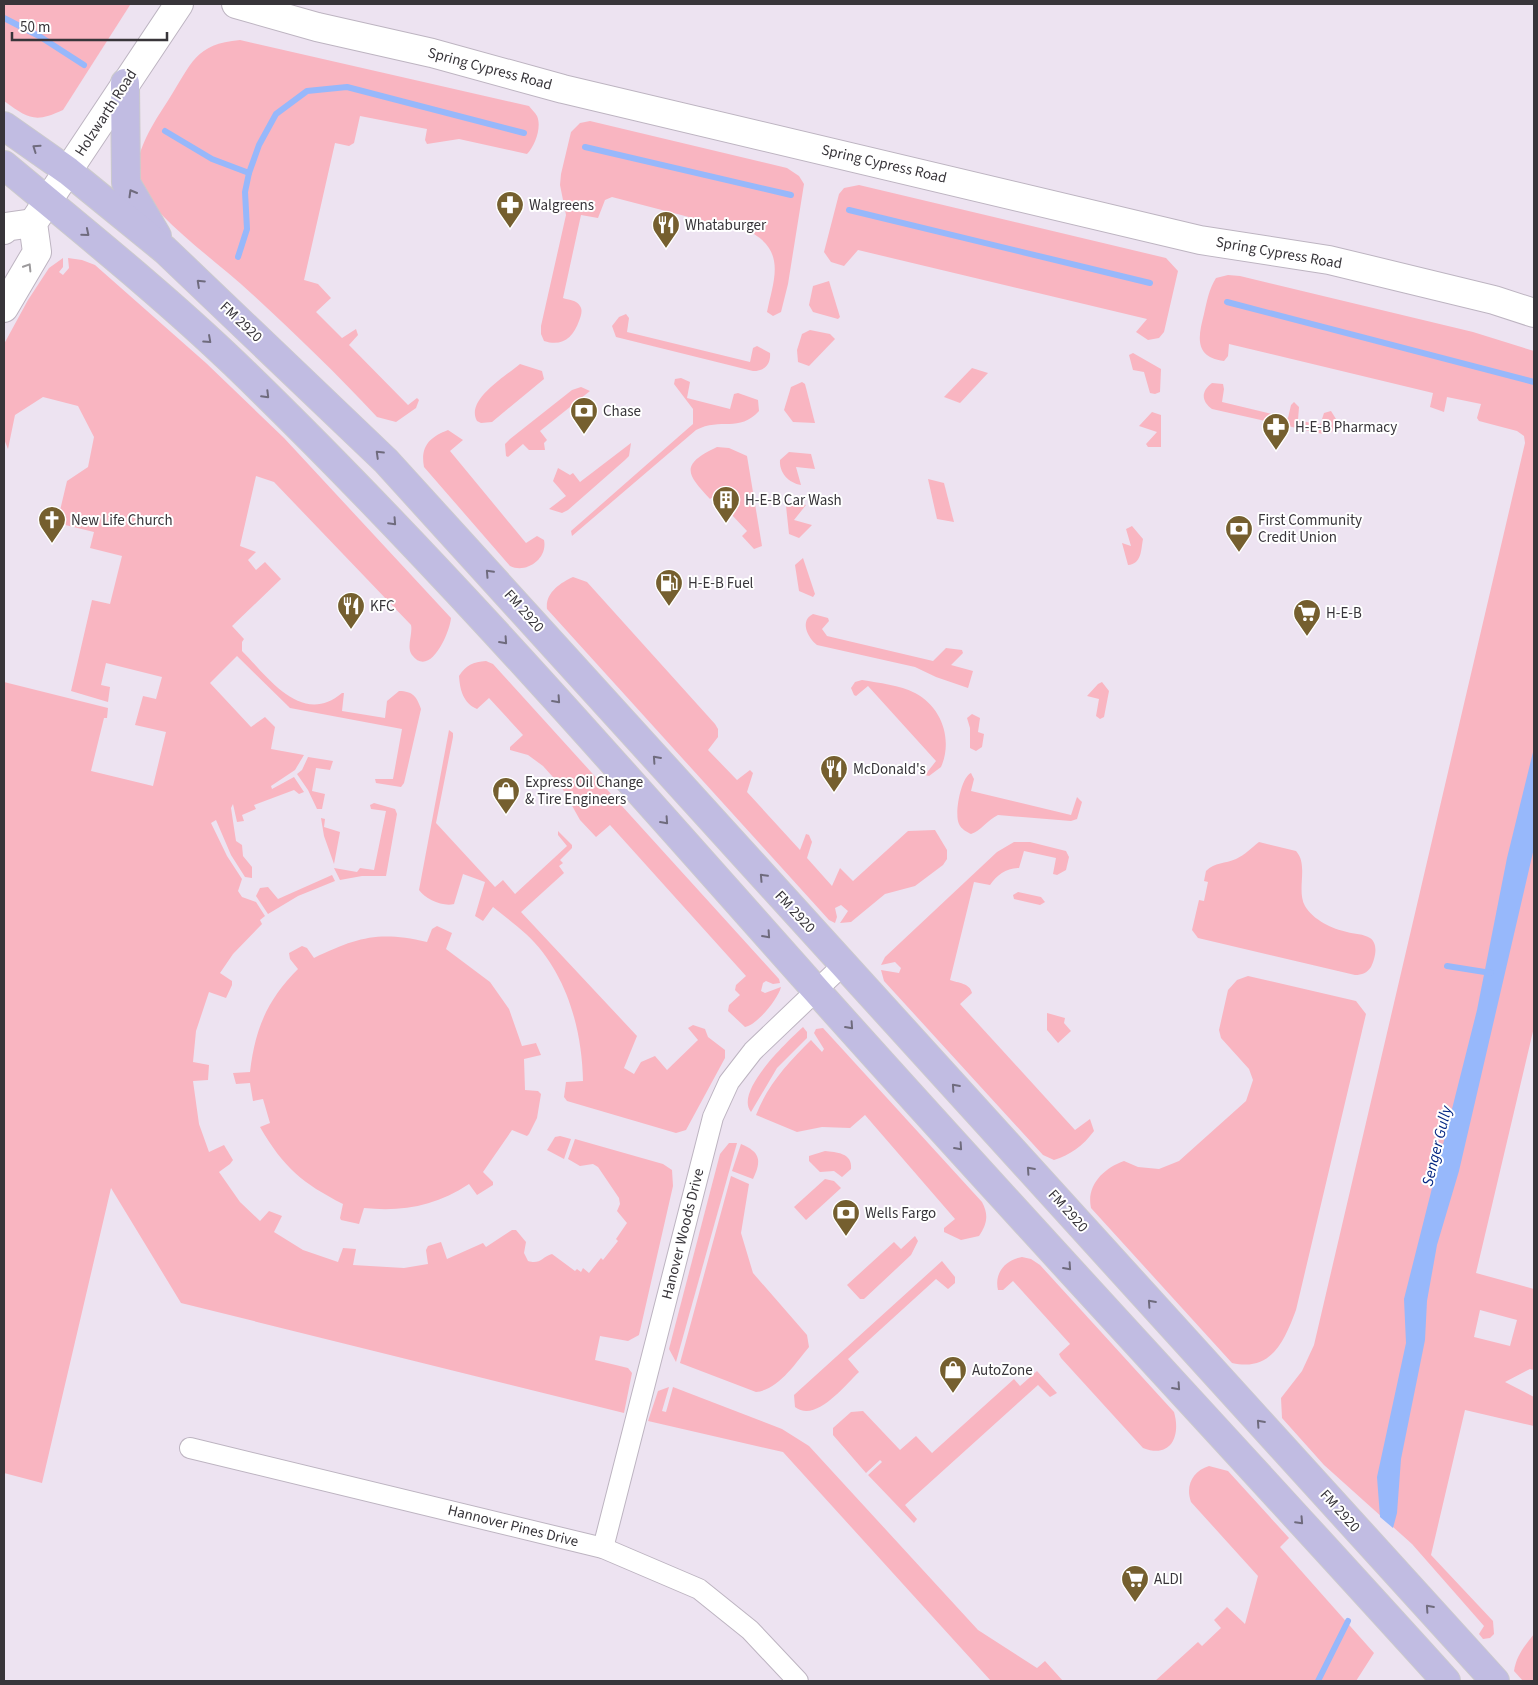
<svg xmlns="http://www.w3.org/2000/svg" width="1538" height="1685" font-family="'Source Sans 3',sans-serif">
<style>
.green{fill:#f9b5c1;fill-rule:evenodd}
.water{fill:#97b8fb}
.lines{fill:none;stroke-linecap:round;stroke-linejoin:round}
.stream{stroke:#97b8fb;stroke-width:6}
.minor-casing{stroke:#bdb4c1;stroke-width:22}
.secondary-casing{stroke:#bdb4c1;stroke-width:30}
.primary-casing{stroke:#cbcacc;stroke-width:30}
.minor{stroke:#fff;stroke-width:20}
.secondary{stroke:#fff;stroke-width:28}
.primary{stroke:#c1bce2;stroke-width:28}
.oneway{stroke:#6f6b7d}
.oneway2{stroke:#9c9a9c}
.labels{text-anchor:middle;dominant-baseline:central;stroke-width:4;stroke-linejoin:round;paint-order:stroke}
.street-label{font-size:15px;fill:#38353a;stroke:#fff}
.poi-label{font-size:15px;fill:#38353a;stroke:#fff;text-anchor:start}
.water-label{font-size:16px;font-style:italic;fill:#062884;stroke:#fff}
</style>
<rect width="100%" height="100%" fill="#ede3f1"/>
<!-- green -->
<g class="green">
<path d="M4 4H130V5L63 110C35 123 29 119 4 101Z"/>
<path d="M240 40 529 106C531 109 535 112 537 116 542 127 535 146 527 154L459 139 427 144 425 140 427 129 360 116 354 143 349 146 335 143 304 280 318 284 331 298 316 312 342 338 356 329 358 335 349 345 408 405 417 398 419 400 416 408 396 422 377 417C337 374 295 334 252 294 223 267 189 243 161 214 151 203 139 186 138 171 135 150 158 116 169 99 192 63 195 44 240 40Z"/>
<path d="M590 121 787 168 799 176 804 184 788 284 781 312 773 316 767 312C773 282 786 254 754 234L612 197 605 200 598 218 581 215 563 298C568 300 577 300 580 306 583 310 581 316 579 321 573 338 562 347 544 341L541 334V326L566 215 560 185 561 174 571 132 580 123Z"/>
<polygon points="859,185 1166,258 1178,271 1164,332 1159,338 1148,340 1136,332 1147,319 858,250 844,266 831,262 824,252 839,194 844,188"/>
<path d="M63 258V267L59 272 63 275 69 268 68 258 82 260 95 265 206 363 284 438 451 618C450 632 430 679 412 655 406 647 413 634 411 625L274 482 256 476 240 546 256 552 248 560 256 570 265 562 281 579 232 626 244 639 242 642V651C268 677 302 727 342 693H344L342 711 385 718 387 701 399 691C413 691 417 697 421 709L404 783 401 787 376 783 375 779H393L402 729 290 708 237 656 210 683 251 727 265 717 275 727 271 749 304 755 295 770 271 786 272 789 294 777 304 792 299 794 294 790 254 805 256 809 242 815 244 821 237 822 233 804 231 808 236 841 242 845 243 856 252 867V878L245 877 231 855 216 820 211 823 227 856 242 879 238 891 242 897 256 902 265 916 260 920 262 924 233 954 220 973 232 981V985L226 998 209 992 196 1031 193 1062 209 1065 208 1080 193 1081 199 1124 209 1152 224 1145 233 1160 230 1164 219 1172 240 1202 260 1221 269 1211 282 1216 274 1232 303 1250 338 1262 343 1248 356 1249 353 1265 404 1268 428 1264 426 1250 428 1246 441 1242 447 1259 483 1243 486 1247 512 1230H516L526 1242 524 1253 528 1261C540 1265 542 1257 552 1254L575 1271 577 1269 581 1272 583 1268 589 1273 601 1258 603 1260 618 1241 616 1239 627 1223 617 1211 620 1204 619 1198 598 1167 593 1164 580 1166 568 1159 575 1139 663 1164 672 1170 673 1186 639 1335 628 1341 600 1336 595 1360 628 1368 632 1373 624 1413 181 1303 111 1188 42 1483 4 1473V682L108 708 107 718H104L91 771 153 786 166 732 135 725 143 696 156 699 162 677 106 663 101 685 110 687 108 702 71 691 92 600 110 604 122 556 90 548 94 532 57 523 67 481 88 467 94 437 78 406 43 397 15 415 8 449 4 439V344L28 300 49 268Z"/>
<path d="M1228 275 1240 276 1473 332 1534 351V1027L1476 1273 1534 1289V1370L1530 1369 1505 1382 1534 1397V1426L1465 1410 1431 1555 1493 1621 1494 1634 1490 1638 1483 1639 1479 1634 1484 1626 1412 1544 1324 1465 1282 1418 1281 1398 1302 1371 1314 1345 1525 443 1524 436 1517 431 1479 421 1477 418 1481 404 1447 397 1444 412 1430 407 1433 393 1229 344 1228 356 1224 361C1194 357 1198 337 1204 314 1207 301 1209 289 1216 278ZM1480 1310 1517 1320 1510 1346 1474 1337Z"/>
<polygon points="829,281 840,317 838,319 813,312 809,305 813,286"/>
<path d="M626 314 629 318 627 332 750 362 753 348 757 346 770 353C771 364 765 371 753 371L616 337 612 326 619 317Z"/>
<polygon points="810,330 830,334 835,339 809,366 798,362 797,350 802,334"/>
<polygon points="1133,353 1161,369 1160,392 1155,394 1150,393 1144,372 1133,370 1129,355"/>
<path d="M520 364 542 371 544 379 492 422 481 423 477 421C465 400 506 376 520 364Z"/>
<polygon points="972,368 988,373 960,403 944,397"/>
<path d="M681 378 690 382 687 398 730 409 734 394 738 393 758 400 759 411C739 433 721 417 696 430L572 536 571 531 693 424V409L674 384 675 379Z"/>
<polygon points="802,382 805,384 815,423 793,422 784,410 791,387"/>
<path d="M1212 383 1223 384 1224 389 1222 402 1288 418 1291 405 1294 402 1299 407 1298 420 1320 425 1324 413 1331 411 1336 419 1332 432 1323 434 1212 409C1201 401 1201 391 1212 383Z"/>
<polygon points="581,387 590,391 540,431 547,440 544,443 545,450 529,450 523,444 508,457 506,456 505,444 510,439 572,390"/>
<polygon points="1152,412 1161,415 1161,447 1148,447 1146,444 1157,432 1139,426"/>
<path d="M448 430 463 440 450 451 526 543 537 536 544 540C548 559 526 574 510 566L424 467C420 446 430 437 448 430Z"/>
<polygon points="631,443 629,456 625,460 568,510 562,513 549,509 566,496 553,481 558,468 570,475 573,473 580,482"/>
<path d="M717 447 729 448 747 456 762 546 754 549 742 536 747 531 714 496 710 499C687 474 679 465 717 447Z"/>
<path d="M789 452 811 454 815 469 796 467 801 485C789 483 779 473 780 460Z"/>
<polygon points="928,479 944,483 954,522 937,519"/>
<polygon points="793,501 806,505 794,520 812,525 799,538 789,534 786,506"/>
<path d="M1132 526 1143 539C1141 549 1142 564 1128 565L1122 543 1131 546 1126 529Z"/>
<polygon points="803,558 815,594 813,597 799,591 795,565"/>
<path d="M573 577 587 582 715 724 718 729V737L708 750 737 780 750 770 753 773 747 792 800 850 806 834 809 835 812 842 807 858 832 886 840 868 853 881 908 831 935 830 947 850V859L943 865 915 886 885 894 851 922 840 923 848 911 841 905 835 908 837 917 835 923 829 920 547 609C545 593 560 583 573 577Z"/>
<path d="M813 614 828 618 829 621 822 629 827 636 933 661 946 648 962 650 963 653 951 665 973 671 968 688 936 677 915 667 817 645C808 638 799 621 813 614Z"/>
<path d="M486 661 493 664 779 979 780 983 773 984 766 981 763 983 761 991 765 993 781 987C778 999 757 1025 745 1027L728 1011 729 1005 740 995 735 990 736 985 746 976 610 825 596 837 580 820 561 786 543 766 528 755 510 750V747L523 735 489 698 477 709C463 703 460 690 459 676 466 665 473 662 486 661Z"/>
<path d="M862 680C879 683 900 685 915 693 942 707 953 740 941 767L929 776 925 775 936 761 868 686 856 696 854 695 851 688 855 682Z"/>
<polygon points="1102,682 1109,691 1104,717 1100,719 1096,716 1099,699 1087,696 1098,684"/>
<polygon points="972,714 980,718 978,732 984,734 982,747 976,751 970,748 970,728 967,718"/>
<path d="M449 730 453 733V737L436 823 495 887 503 880 515 894 567 846 558 835V831L572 845V848L560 860 563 863 559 866 564 873 521 912 637 1036 624 1068 634 1074 641 1062 655 1056 667 1070 698 1040 688 1028 693 1025 705 1029 708 1037 725 1050V1058L686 1130 676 1133 567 1101 564 1097 566 1082 583 1081C582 1028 566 971 526 934 515 924 504 916 493 907L483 921 475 916 485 882 463 874 454 904C443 907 425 899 419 890Z"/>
<polygon points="308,757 333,761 330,770 316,768 312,791 325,794 322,809 317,809 308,790 297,774 302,770"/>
<path d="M971 773 974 779 971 791 1071 815 1077 797 1082 802 1077 819 1071 821 998 815C987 820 981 831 971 834 967 832 961 829 959 824 954 814 961 777 971 773Z"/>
<polygon points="374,803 395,809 397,814 386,876 362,876 340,880 334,868 357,872 360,868 374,870 386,811 371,809 370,805"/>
<polygon points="321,818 325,819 324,827 340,832 334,864 324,836"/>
<path d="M1014 842H1030L1066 851 1069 857 1066 870 1057 875 1053 874 1056 858 1024 851 1019 868C1006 868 997 875 990 885L974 882 950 980C958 983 970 983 972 993L960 1004 1075 1130 1090 1119 1094 1131C1083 1146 1070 1155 1054 1160L1043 1155 884 981 881 970 899 973 901 968 895 962 881 965 885 957 997 852Z"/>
<path d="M1259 842 1296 851C1309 865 1296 890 1305 906 1313 920 1333 929 1347 932 1354 934 1364 934 1370 938 1379 944 1375 959 1371 967 1367 973 1362 975 1355 975L1198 938 1192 930 1199 900 1204 901 1208 882 1204 881 1206 871C1215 862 1225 864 1236 859 1245 855 1251 848 1259 842Z"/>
<polygon points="332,875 335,881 298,896 268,914 256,896 260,888 268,887 278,899"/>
<polygon points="1018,892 1041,897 1045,902 1040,905 1014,899 1013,895"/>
<path d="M437 926 452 933 446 949 490 982 509 1009 522 1046 536 1043 541 1055 524 1059 525 1090 538 1091 541 1094 537 1118 529 1134 527 1136 512 1130 483 1172 493 1182V1185L477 1195 469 1184C436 1206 402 1212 364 1208L359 1224 341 1220 340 1218 343 1204C302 1183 284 1168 260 1127L270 1123 263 1099 253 1101 250 1083 236 1084 233 1073 250 1072C255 1029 267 1000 298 969L290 959 289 953 302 946 307 948 314 958C358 937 379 931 427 942L432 929Z"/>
<path d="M1248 976 1356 1001 1366 1014 1296 1310C1284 1342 1271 1372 1232 1363L1091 1208C1086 1185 1104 1168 1124 1161L1138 1167 1159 1169 1179 1161 1246 1101 1253 1080 1249 1069 1221 1038 1219 1030 1228 990 1237 980Z"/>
<polygon points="1047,1013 1065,1018 1064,1023 1071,1031 1058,1043 1047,1030"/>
<path d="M803 1027 807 1032V1038L777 1068 751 1112C734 1091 788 1041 803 1027Z"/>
<path d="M823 1028 982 1202C989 1215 987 1224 979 1236L961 1240 944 1232V1228L955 1219 865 1115 850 1128 822 1127 797 1132 756 1115C768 1084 788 1063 811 1040L822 1052 824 1049 814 1033 816 1029Z"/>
<polygon points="560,1136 571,1139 564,1159 547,1150 555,1137"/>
<polygon points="729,1143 737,1143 676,1362 669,1349 720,1154"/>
<path d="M741 1144C760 1152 762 1160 753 1179L732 1171Z"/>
<path d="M825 1151C836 1152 853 1153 851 1169L842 1177 834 1171 820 1172 809 1161V1156Z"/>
<path d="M731 1176 749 1184 741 1233 753 1273 807 1335 809 1347C795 1364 778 1390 756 1392L680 1363Z"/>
<polygon points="825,1179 834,1181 841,1188 806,1220 794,1207"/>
<polygon points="915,1236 918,1241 911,1255 864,1299 860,1299 847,1285 894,1242 901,1249"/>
<path d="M1022 1257 1031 1259 1040 1265 1174 1412C1181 1436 1171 1459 1143 1448L1061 1358 1059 1354 1070 1344 1013 1281 1003 1290H998C994 1273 1005 1260 1022 1257Z"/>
<path d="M942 1261 955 1277V1283L948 1289 936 1279 848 1359 859 1372C844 1386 816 1423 795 1407L794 1395Z"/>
<polygon points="1037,1371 1057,1393 1050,1397 1038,1385 905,1505 917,1519 914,1523 868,1475 882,1462 880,1460 866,1473 833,1435 833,1428 851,1412 863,1411 900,1450 916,1436 932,1453 1014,1379 1020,1386"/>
<polygon points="669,1387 662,1411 666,1412 673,1387 782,1429 809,1446 978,1630 1037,1668 1045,1661 1063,1681 991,1681 783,1452 648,1421 658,1391"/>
<path d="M1209 1466 1228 1471 1289 1538 1280 1547 1374 1653 1356 1681H1155L1198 1642 1202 1646 1221 1628 1214 1620 1227 1607 1245 1624 1258 1576 1191 1502C1185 1485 1193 1471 1209 1466Z"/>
<path d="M1534 1634V1681H1523L1514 1671C1516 1656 1525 1645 1534 1634Z"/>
</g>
<!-- water -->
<polygon class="water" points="1534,748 1534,848 1459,1171 1437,1245 1427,1301 1425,1340 1401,1459 1397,1513 1393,1528 1380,1517 1377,1477 1406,1343 1404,1299 1477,1010 1507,858"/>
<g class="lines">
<!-- stream -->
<g class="stream">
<polyline points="4,18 39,36 84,65"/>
<polyline points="165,131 212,159 249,173"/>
<polyline points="585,147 791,195"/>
<polyline points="849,210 1150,283"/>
<polyline points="238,257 247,229 245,192 249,173 259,145 276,114 307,91 347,87 524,133"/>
<polyline points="1227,302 1534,382"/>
<polyline points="1447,966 1491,973"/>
<polyline points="1318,1681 1348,1621"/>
</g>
<defs>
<g id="minor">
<polyline points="190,1448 603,1548 699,1589 750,1630 798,1681"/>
<polyline points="603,1548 713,1117 729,1082 753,1051 843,965"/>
</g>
<g id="secondary">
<polyline points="236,4 317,27 432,53 563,89 1200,240 1329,260 1494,300 1534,313"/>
<polyline points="4,230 5,227 33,223"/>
<polyline points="4,308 37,252 33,223 179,4"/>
</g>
<g id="primary">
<polyline points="125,83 126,183 157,236"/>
<polyline points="4,126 68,171 165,250 386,461 1495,1681"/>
<path d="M4 165C82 230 162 294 235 364 440 562 626 777 815 989 1023 1222 1237 1450 1446 1681"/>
</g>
</defs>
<!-- minor casing -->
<use href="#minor" class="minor-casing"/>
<!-- secondary casing -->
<use href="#secondary" class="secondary-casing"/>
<!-- primary casing -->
<use href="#primary" class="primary-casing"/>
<!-- minor -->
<use href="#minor" class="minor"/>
<!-- secondary -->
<use href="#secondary" class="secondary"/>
<!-- primary -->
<use href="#primary" class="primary"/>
</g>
<!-- one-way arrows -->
<defs><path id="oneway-chevron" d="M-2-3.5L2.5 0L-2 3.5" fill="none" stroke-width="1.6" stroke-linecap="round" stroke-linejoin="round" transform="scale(1.25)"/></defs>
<g class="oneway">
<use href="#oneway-chevron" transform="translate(36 148) rotate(-145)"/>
<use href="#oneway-chevron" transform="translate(132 193) rotate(-120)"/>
<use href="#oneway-chevron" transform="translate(86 233) rotate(40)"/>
<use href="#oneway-chevron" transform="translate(200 283) rotate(-137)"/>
<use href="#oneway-chevron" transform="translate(208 340) rotate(42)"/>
<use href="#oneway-chevron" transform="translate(266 395) rotate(45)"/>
<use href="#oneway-chevron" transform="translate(379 454) rotate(-136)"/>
<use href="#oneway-chevron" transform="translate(393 522) rotate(47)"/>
<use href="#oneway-chevron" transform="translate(489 573) rotate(-133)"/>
<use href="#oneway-chevron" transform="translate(504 641) rotate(48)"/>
<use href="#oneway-chevron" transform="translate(557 700) rotate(48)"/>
<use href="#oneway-chevron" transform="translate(656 759) rotate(-132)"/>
<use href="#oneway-chevron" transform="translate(665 821) rotate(48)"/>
<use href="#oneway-chevron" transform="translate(763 877) rotate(-133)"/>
<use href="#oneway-chevron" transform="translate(767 935) rotate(48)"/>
<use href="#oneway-chevron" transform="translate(850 1026) rotate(48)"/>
<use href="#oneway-chevron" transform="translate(955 1087) rotate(-132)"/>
<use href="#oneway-chevron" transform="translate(959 1147) rotate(48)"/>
<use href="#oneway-chevron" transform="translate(1030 1170) rotate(-132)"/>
<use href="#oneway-chevron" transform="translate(1068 1267) rotate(48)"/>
<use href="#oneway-chevron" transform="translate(1151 1303) rotate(-132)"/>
<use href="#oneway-chevron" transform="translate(1177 1387) rotate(48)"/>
<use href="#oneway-chevron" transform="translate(1260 1423) rotate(-132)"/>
<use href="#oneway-chevron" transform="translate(1300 1521) rotate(47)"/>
<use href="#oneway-chevron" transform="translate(1429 1608) rotate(-132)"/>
</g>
<use class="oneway2" href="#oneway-chevron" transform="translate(28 267) rotate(-58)"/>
<!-- icons -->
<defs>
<symbol id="pharmacy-pin" viewBox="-11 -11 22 30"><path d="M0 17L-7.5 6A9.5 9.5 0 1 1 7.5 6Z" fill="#755f2f" stroke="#fff"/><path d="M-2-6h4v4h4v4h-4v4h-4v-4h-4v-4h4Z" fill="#fff"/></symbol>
<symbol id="restaurant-pin" viewBox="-11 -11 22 30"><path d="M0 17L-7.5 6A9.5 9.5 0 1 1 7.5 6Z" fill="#755f2f" stroke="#fff"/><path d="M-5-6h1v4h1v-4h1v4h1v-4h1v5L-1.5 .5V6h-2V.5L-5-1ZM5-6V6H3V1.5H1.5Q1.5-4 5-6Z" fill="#fff"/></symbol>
<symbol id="bank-pin" viewBox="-11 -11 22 30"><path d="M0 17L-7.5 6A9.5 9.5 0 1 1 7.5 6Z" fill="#755f2f" stroke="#fff"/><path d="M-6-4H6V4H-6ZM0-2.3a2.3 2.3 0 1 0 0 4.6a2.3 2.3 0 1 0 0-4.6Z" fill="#fff"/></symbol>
<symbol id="building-pin" viewBox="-11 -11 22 30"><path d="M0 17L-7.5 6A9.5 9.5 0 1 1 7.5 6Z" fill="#755f2f" stroke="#fff"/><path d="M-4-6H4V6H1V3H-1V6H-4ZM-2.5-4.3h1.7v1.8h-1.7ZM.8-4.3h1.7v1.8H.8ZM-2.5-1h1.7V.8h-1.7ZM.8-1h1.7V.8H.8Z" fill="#fff"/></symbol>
<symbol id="church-pin" viewBox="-11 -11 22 30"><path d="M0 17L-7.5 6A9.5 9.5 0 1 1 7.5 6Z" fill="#755f2f" stroke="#fff"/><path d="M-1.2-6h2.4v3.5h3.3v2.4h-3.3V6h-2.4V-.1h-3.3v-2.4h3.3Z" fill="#fff"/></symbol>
<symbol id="fuel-pin" viewBox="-11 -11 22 30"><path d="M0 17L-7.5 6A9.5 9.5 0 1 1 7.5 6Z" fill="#755f2f" stroke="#fff"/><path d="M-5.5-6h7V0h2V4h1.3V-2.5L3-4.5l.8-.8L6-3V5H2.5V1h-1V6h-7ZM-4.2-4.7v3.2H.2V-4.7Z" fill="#fff"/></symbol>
<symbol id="supermarket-pin" viewBox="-11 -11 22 30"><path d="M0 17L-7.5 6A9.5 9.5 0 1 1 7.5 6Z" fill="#755f2f" stroke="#fff"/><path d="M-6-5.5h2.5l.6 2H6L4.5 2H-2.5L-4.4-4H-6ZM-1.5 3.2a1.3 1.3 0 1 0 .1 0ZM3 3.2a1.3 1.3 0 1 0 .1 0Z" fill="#fff"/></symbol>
<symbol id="shop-pin" viewBox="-11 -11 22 30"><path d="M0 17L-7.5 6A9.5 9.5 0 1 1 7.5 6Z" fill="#755f2f" stroke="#fff"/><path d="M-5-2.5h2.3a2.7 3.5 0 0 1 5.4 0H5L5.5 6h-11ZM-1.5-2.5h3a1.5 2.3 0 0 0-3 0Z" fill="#fff"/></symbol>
</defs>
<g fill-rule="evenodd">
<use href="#pharmacy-pin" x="494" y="189" width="32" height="43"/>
<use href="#restaurant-pin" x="650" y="209" width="32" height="43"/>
<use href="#bank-pin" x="568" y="395" width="32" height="43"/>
<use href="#pharmacy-pin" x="1260" y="411" width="32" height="43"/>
<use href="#building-pin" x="710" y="484" width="32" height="43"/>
<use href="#church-pin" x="36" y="504" width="32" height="43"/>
<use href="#bank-pin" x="1223" y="513" width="32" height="43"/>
<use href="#fuel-pin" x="653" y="567" width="32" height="43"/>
<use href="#restaurant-pin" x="335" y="590" width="32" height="43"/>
<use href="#supermarket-pin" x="1291" y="597" width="32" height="43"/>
<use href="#restaurant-pin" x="818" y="753" width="32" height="43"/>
<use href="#shop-pin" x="490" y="775" width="32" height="43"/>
<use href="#bank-pin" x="830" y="1197" width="32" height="43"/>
<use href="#shop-pin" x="937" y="1354" width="32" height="43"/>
<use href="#supermarket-pin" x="1119" y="1563" width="32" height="43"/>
</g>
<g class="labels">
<!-- street labels -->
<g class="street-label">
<text transform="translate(490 69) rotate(15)">Spring Cypress Road</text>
<text transform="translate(106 113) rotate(-57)">Holzwarth Road</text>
<text transform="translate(884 164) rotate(13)">Spring Cypress Road</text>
<text transform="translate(1279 253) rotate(10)">Spring Cypress Road</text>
<text transform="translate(241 322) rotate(43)">FM 2920</text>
<text transform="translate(524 611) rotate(48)">FM 2920</text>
<text transform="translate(795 912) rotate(47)">FM 2920</text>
<text transform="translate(1068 1211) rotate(48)">FM 2920</text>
<text transform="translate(683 1234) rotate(-76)">Hanover Woods Drive</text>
<text transform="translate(1340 1511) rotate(48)">FM 2920</text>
<text transform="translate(513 1526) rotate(14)">Hannover Pines Drive</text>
</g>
<!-- poi labels -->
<g class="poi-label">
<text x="529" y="205">Walgreens</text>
<text x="685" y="225">Whataburger</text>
<text x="603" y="411">Chase</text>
<text x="1295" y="427">H-E-B Pharmacy</text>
<text x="745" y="500">H-E-B Car Wash</text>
<text x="71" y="520">New Life Church</text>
<text x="1258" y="520">First Community<tspan x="1258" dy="17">Credit Union</tspan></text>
<text x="688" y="583">H-E-B Fuel</text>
<text x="370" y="606">KFC</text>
<text x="1326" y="613">H-E-B</text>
<text x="853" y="769">McDonald's</text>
<text x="525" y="782">Express Oil Change<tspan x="525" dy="17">&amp; Tire Engineers</tspan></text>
<text x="865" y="1213">Wells Fargo</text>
<text x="972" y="1370">AutoZone</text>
<text x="1154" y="1579">ALDI</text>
</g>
<!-- water labels -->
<g class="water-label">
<text transform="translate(1437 1146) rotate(-76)">Senger Gully</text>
</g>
</g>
<!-- border -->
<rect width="1538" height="1685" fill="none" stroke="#38353a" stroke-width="10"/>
<!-- scale -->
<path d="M12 32v8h155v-8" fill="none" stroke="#38353a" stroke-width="2.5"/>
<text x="20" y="32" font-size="15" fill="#38353a" stroke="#ffffff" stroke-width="4" paint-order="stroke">50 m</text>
</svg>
